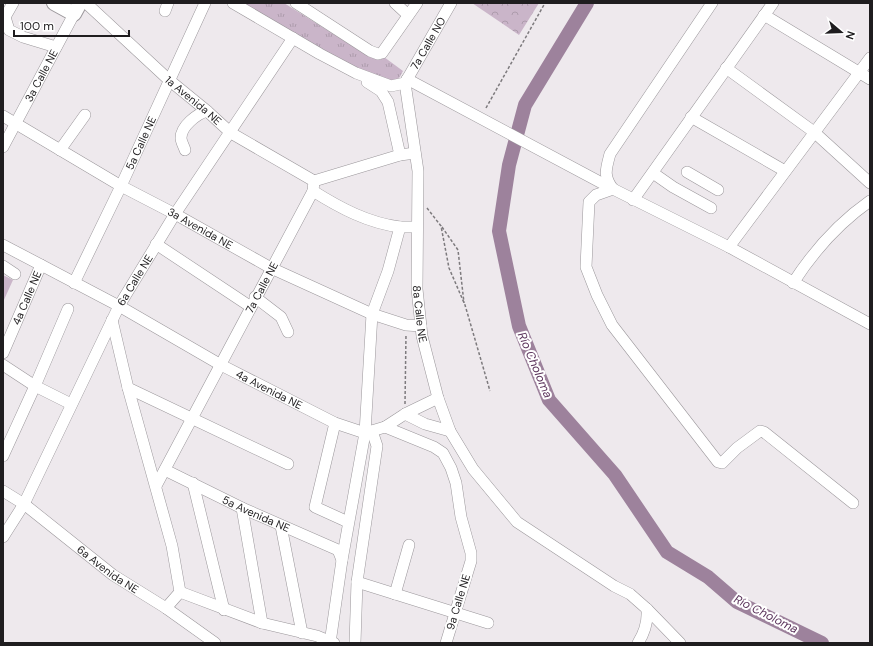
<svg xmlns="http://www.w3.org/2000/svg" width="873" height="646" font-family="'DM Sans',sans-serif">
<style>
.grass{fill:url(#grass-tufts)}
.park{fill:url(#park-crowns)}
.pitch{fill:#cab5c9}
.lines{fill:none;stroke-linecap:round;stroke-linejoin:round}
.river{stroke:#9d829c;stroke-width:14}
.minor-casing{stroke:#9b979b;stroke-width:12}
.major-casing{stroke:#9b979b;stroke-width:16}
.path{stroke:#7d7a7d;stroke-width:1.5;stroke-dasharray:3 2;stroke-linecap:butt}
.minor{stroke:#fff;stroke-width:11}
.major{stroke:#fff;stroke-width:14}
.labels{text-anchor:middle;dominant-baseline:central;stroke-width:4;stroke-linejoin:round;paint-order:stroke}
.street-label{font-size:11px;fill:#1f1d1f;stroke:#fff}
.water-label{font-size:12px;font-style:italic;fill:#5c355c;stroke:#fff}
</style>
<defs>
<pattern id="grass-tufts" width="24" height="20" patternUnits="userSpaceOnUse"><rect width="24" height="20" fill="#cab5c9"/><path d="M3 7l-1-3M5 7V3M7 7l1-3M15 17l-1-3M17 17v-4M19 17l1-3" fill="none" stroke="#ad9bac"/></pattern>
<pattern id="park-crowns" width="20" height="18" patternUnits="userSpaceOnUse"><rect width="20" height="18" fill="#cab5c9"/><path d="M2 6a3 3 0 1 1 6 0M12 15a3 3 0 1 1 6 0" fill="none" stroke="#ad9bac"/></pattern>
</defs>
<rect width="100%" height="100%" fill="#eee9ed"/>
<!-- grass -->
<polygon class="grass" points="241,3 284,3 370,57 380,60 384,57 403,71 398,80 391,82 345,64"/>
<!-- park -->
<polygon class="park" points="472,3 539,3 519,35"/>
<!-- pitch -->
<polygon class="pitch" points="3,275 13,280 3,302"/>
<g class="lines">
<!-- river -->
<polyline class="river" points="587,3 525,105 509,165 499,231 519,326 549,400 615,475 667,552 708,577 737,602 822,643"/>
<defs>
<g id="minor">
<polyline points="13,3 5,17 9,30 23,37 56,47"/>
<path id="s1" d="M86 3 169 80 207 111 231 133 314 181"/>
<polyline points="233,3 320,54 356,73 391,86 405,83"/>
<polyline points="296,3 370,51 378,54 382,53 417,3"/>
<polyline points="395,3 408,15"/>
<polyline points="165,11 168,3"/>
<polyline points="764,15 870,79"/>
<polyline points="870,58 729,247 870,324"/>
<polyline points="726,68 814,132 870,183"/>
<polyline points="407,79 613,189"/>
<polyline points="367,82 381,91 388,102 400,155"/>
<path id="s2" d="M405 83 418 171 417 289 422 336 438 398 450 431 473 469 517 522 614 586 630 594 647 609 680 643"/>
<path id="s3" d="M405 83 451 3"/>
<path id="s4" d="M3 116 121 186 175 214 271 268 372 314 406 325 421 326"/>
<polyline points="691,117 785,171"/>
<path id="s5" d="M3 147 74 14"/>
<polyline points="60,150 85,115"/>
<path d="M185 150C184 146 181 142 181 138 181 126 197 114 207 111"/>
<polyline points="687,172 718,190"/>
<polyline points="653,173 673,187 711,208"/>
<path d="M613 189C603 176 606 169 610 154L712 3"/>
<path d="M313 191C340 208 368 223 400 227"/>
<polyline points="633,200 773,3"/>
<polyline points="156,244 251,307"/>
<path id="s6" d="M3 245 119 306 221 365 335 423 365 433 385 427 434 447 443 453 451 468 456 483 461 517 471 553V561L446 643"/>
<polyline points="729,247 613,189 596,195 589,202 586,267 597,295 612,325 718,462 722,463 737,448 760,431 764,432 853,503"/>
<polyline points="3,266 15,274"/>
<path id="s7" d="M74 283 121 186 205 3"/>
<path d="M793 283C813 252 840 222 870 201"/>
<polyline points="255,297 281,317 288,332"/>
<polyline points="112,320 128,388 172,546 180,592 166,608"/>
<path id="s8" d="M3 353 41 265"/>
<polyline points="3,365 35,386 71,404"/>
<polyline points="128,388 288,464"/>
<polyline points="405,414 425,424 450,431"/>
<polyline points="335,423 315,507 348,522"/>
<polyline points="385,427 405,414 438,398"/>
<polyline points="3,456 35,386 68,309"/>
<path id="s9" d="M165 470 242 508 338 550 342 560"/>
<polyline points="193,483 224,610"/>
<path id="s10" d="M156 486 313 191 314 181 400 155 415 153"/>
<path id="s11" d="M3 491 24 504 113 575 166 608 215 643"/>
<polyline points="242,508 262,623"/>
<polyline points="281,526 302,633"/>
<path id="s12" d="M3 537 24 504 119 306 175 214 293 38"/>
<polyline points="357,582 488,623"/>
<polyline points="180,592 262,623 317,636 334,643"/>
<polyline points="395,594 409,545"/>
<polyline points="330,643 342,560 365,433 372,314 388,271 400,227 416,227"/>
<polyline points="355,643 357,582 377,446 372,431"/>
<path d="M638 643C645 632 648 622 647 609"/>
</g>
<polyline id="major" points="54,3 74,14 80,3"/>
</defs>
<!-- minor casing -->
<use href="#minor" class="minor-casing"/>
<!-- major casing -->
<use href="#major" class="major-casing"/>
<!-- path -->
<g class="path">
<polyline points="486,108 545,3"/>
<polyline points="427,208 441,226 449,268 465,305 490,391"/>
<polyline points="442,227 458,250 464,303"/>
<polyline points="405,404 406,334"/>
</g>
<!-- minor -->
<use href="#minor" class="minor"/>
<!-- major -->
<use href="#major" class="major"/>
</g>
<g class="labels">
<!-- street labels -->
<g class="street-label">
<text stroke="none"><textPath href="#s3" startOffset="46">7a Calle NO</textPath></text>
<text stroke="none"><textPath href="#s5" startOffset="81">3a Calle NE</textPath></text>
<text stroke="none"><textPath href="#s1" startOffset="145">1a Avenida NE</textPath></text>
<text stroke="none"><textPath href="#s7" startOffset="155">5a Calle NE</textPath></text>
<text stroke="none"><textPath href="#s4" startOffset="227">3a Avenida NE</textPath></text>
<text stroke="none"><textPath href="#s12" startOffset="289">6a Calle NE</textPath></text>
<text stroke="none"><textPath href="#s10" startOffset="225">7a Calle NE</textPath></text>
<text stroke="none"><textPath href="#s8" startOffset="60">4a Calle NE</textPath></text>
<text stroke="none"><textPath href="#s2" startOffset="232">8a Calle NE</textPath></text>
<text stroke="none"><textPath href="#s6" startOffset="303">4a Avenida NE</textPath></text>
<text stroke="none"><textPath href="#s9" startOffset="101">5a Avenida NE</textPath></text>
<text stroke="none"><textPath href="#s11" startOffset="131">6a Avenida NE</textPath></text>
<text transform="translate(458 602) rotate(-73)">9a Calle NE</text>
</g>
<!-- water labels -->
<g class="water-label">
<text transform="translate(535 365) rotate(67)">Río Choloma</text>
<text transform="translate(766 614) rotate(27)">Río Choloma</text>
</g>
</g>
<!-- border -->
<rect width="873" height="646" fill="none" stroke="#1f1d1f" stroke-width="8"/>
<!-- north arrow -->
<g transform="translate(841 32) rotate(109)" stroke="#ffffff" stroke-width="3" paint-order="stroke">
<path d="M0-3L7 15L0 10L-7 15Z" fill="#1f1d1f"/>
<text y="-6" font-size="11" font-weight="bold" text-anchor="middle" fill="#1f1d1f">N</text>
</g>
<!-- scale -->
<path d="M14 30v6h115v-6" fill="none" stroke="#1f1d1f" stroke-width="2"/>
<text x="20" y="30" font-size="12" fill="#1f1d1f" stroke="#ffffff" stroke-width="3" paint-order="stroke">100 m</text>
</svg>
